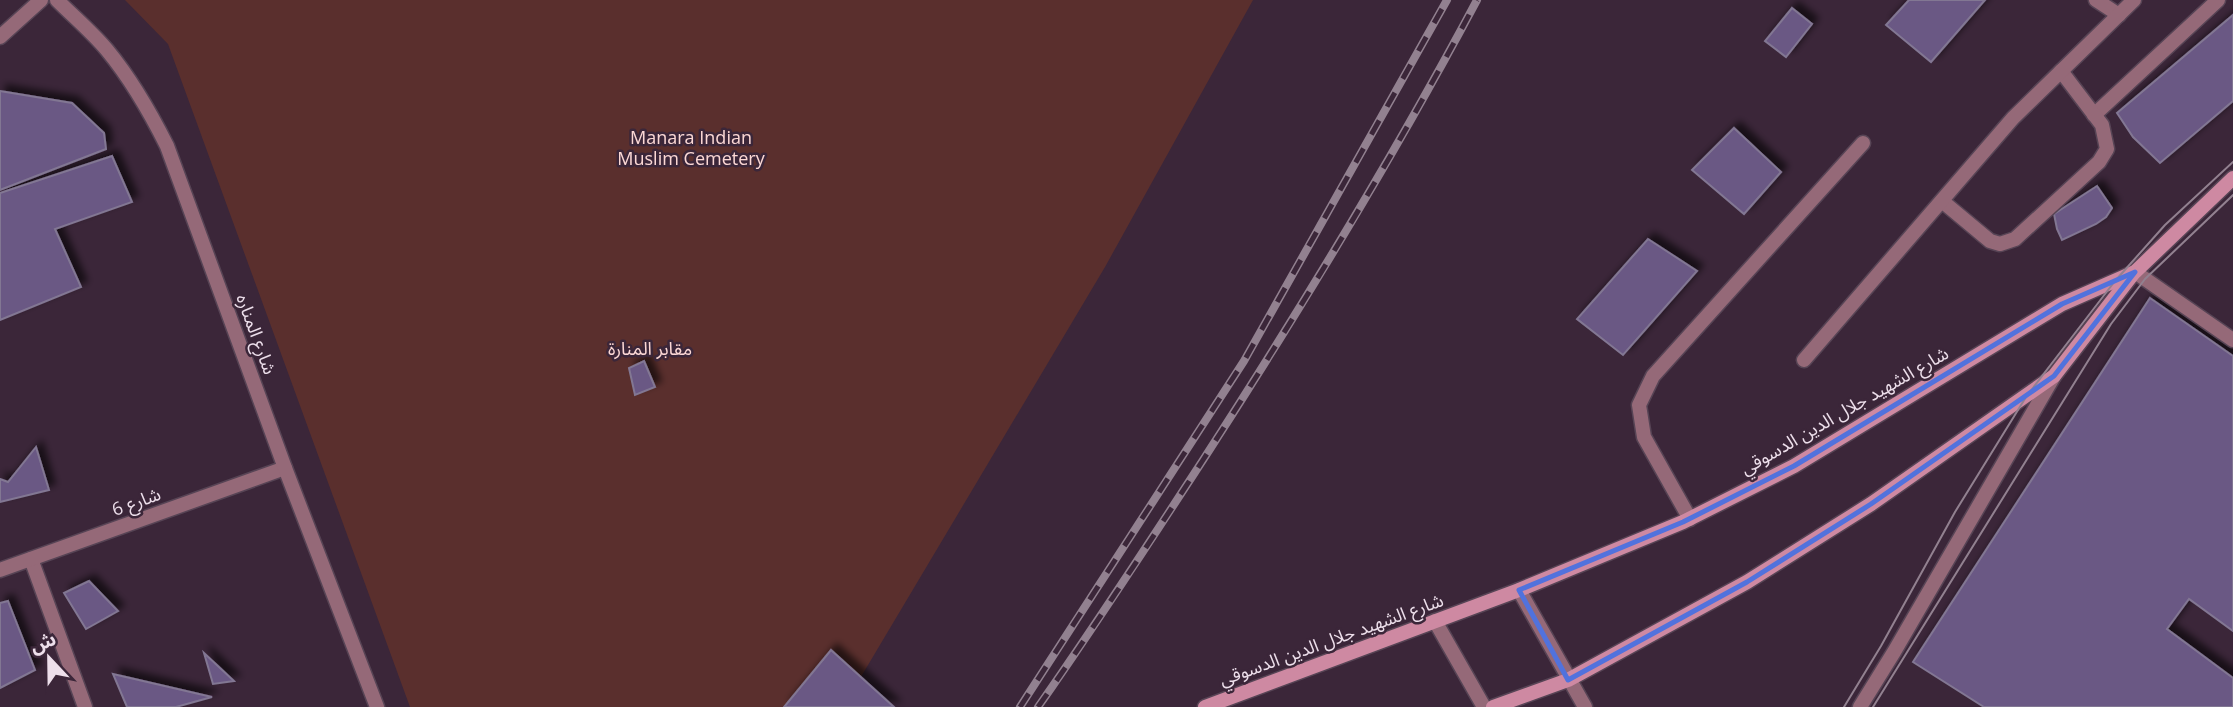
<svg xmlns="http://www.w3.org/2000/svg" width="2233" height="707" font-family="'Open Sans','Noto Sans Arabic',sans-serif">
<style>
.green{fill:#5a2f2d}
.building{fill:#6a5884;stroke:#827793;stroke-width:2;filter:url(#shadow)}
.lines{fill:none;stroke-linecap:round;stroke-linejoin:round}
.service-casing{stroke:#574455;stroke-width:17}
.minor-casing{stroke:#574455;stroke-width:17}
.tertiary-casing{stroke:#574455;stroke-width:17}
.secondary-casing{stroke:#574455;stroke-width:17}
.service{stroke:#956978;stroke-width:14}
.minor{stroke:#956978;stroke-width:14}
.tertiary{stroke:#956978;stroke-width:14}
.secondary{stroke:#ce89a2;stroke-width:14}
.tram{stroke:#928190;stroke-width:2}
.rail-casing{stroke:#928190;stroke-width:8}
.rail{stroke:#3b2639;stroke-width:5;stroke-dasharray:16;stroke-linecap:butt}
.marked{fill:none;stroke:#5172dd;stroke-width:5;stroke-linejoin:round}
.labels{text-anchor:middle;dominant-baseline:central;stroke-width:5;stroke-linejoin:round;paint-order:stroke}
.park-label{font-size:18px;fill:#fcd8d5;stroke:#3b2639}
.street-label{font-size:18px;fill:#eddfeb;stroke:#3b2639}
</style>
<defs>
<filter id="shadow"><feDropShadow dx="6" dy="-6" stdDeviation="3.5" flood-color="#0009"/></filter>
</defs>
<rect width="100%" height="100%" fill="#3b2639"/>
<!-- green -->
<polygon class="green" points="125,0 1253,0 1105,267 843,707 410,707 168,44"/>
<!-- building -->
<g class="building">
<polygon points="1909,0 1985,0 1931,62 1886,25"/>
<polygon points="1792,8 1812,24 1786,57 1765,41"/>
<polygon points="2233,15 2233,101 2160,163 2133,137 2117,113"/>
<polygon points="0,91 72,103 104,133 106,149 0,190"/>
<polygon points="1734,128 1781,172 1744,214 1692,170"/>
<polygon points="112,156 132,202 55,229 81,287 0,320 0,193"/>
<polygon points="2097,186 2112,208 2106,217 2096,224 2062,240 2057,229 2054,214"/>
<polygon points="1648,239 1697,271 1623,355 1577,319"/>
<polygon points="2150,298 2233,356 2233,631 2189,599 2167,629 2233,678 2233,707 1984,707 1913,662"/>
<polygon points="644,361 655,387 635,395 629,368"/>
<polygon points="36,447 49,490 0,502 0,479 8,482"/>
<polygon points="89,581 118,611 86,629 64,593"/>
<polygon points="8,601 35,670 0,688 0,603"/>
<polygon points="831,650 894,707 784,707"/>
<polygon points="204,653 234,681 213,684"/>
<polygon points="113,674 212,697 176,707 127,707"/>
</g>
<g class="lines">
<defs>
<g id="service">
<polyline points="2096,0 2119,15"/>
<polyline points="2094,115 2218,0"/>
<polyline points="1942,201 1990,241 2000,244 2015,239 2099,162 2107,149 2102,125 2061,71"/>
<polyline points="1804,360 2013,118 2134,0"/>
<polyline points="1690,519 1644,437 1639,405 1653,376 1863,143"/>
</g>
<g id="minor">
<polyline points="0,37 41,0"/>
<polyline points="2135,272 2233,340"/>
<polyline points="31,559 85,707"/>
<polyline points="0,570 285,468"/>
<polyline points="1519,590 1585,707"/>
<polyline points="1435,621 1484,707"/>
<polyline points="1860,707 1894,652 2054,376"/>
</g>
<path id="tertiary" d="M57 0C74 17 92 32 107 50 131 79 150 112 167 146L285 468 377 707"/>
<g id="secondary">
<polyline points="1205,707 1519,590 1683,522 1794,466 2062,304 2135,272 2233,178"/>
<polyline points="1493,707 1568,680 1747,582 1871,504 2054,376 2133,274"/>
</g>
</defs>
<!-- service casing -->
<use href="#service" class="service-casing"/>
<!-- minor casing -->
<use href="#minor" class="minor-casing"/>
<!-- tertiary casing -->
<use href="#tertiary" class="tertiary-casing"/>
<!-- secondary casing -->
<use href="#secondary" class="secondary-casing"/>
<!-- service -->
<use href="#service" class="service"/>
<!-- minor -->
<use href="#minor" class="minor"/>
<!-- tertiary -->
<use href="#tertiary" class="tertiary"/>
<!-- secondary -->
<use href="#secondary" class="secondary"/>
<!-- tram -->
<g class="tram">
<polyline points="1844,707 1881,646 1955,512 2026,397 2115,281 2165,225 2233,162"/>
<polyline points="1873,707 2111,324 2145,279 2233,195"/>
</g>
<defs>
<g id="rail">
<polyline points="1020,707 1244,361 1447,0"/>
<path d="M1038 707C1095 626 1149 543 1203 460 1300 310 1393 158 1477 0"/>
</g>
</defs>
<!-- rail casing -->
<use href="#rail" class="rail-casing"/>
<!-- rail -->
<use href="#rail" class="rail"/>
</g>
<!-- marked area -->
<path class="marked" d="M2135 272 2054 376 1871 504 1747 582 1568 680 1519 590 1683 522 1794 466 2062 304Z"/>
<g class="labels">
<!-- park labels -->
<g class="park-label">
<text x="691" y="137">Manara Indian<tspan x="691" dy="21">Muslim Cemetery</tspan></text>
<text x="650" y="348">مقابر المنارة</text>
</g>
<!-- street labels -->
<g class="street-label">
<text transform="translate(257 334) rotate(70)">شارع المناره</text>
<text transform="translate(1844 410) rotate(-30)">شارع الشهيد جلال الدين الدسوقي</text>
<text transform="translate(136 501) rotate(-20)">شارع 6</text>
<text transform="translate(1331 639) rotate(-20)">شارع الشهيد جلال الدين الدسوقي</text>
</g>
</g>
<!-- north arrow -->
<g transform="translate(49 658) rotate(338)" stroke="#3b2639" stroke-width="5" paint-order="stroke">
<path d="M0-5L12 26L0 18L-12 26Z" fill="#eddfeb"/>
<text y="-10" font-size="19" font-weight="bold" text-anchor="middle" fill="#eddfeb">ش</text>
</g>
</svg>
